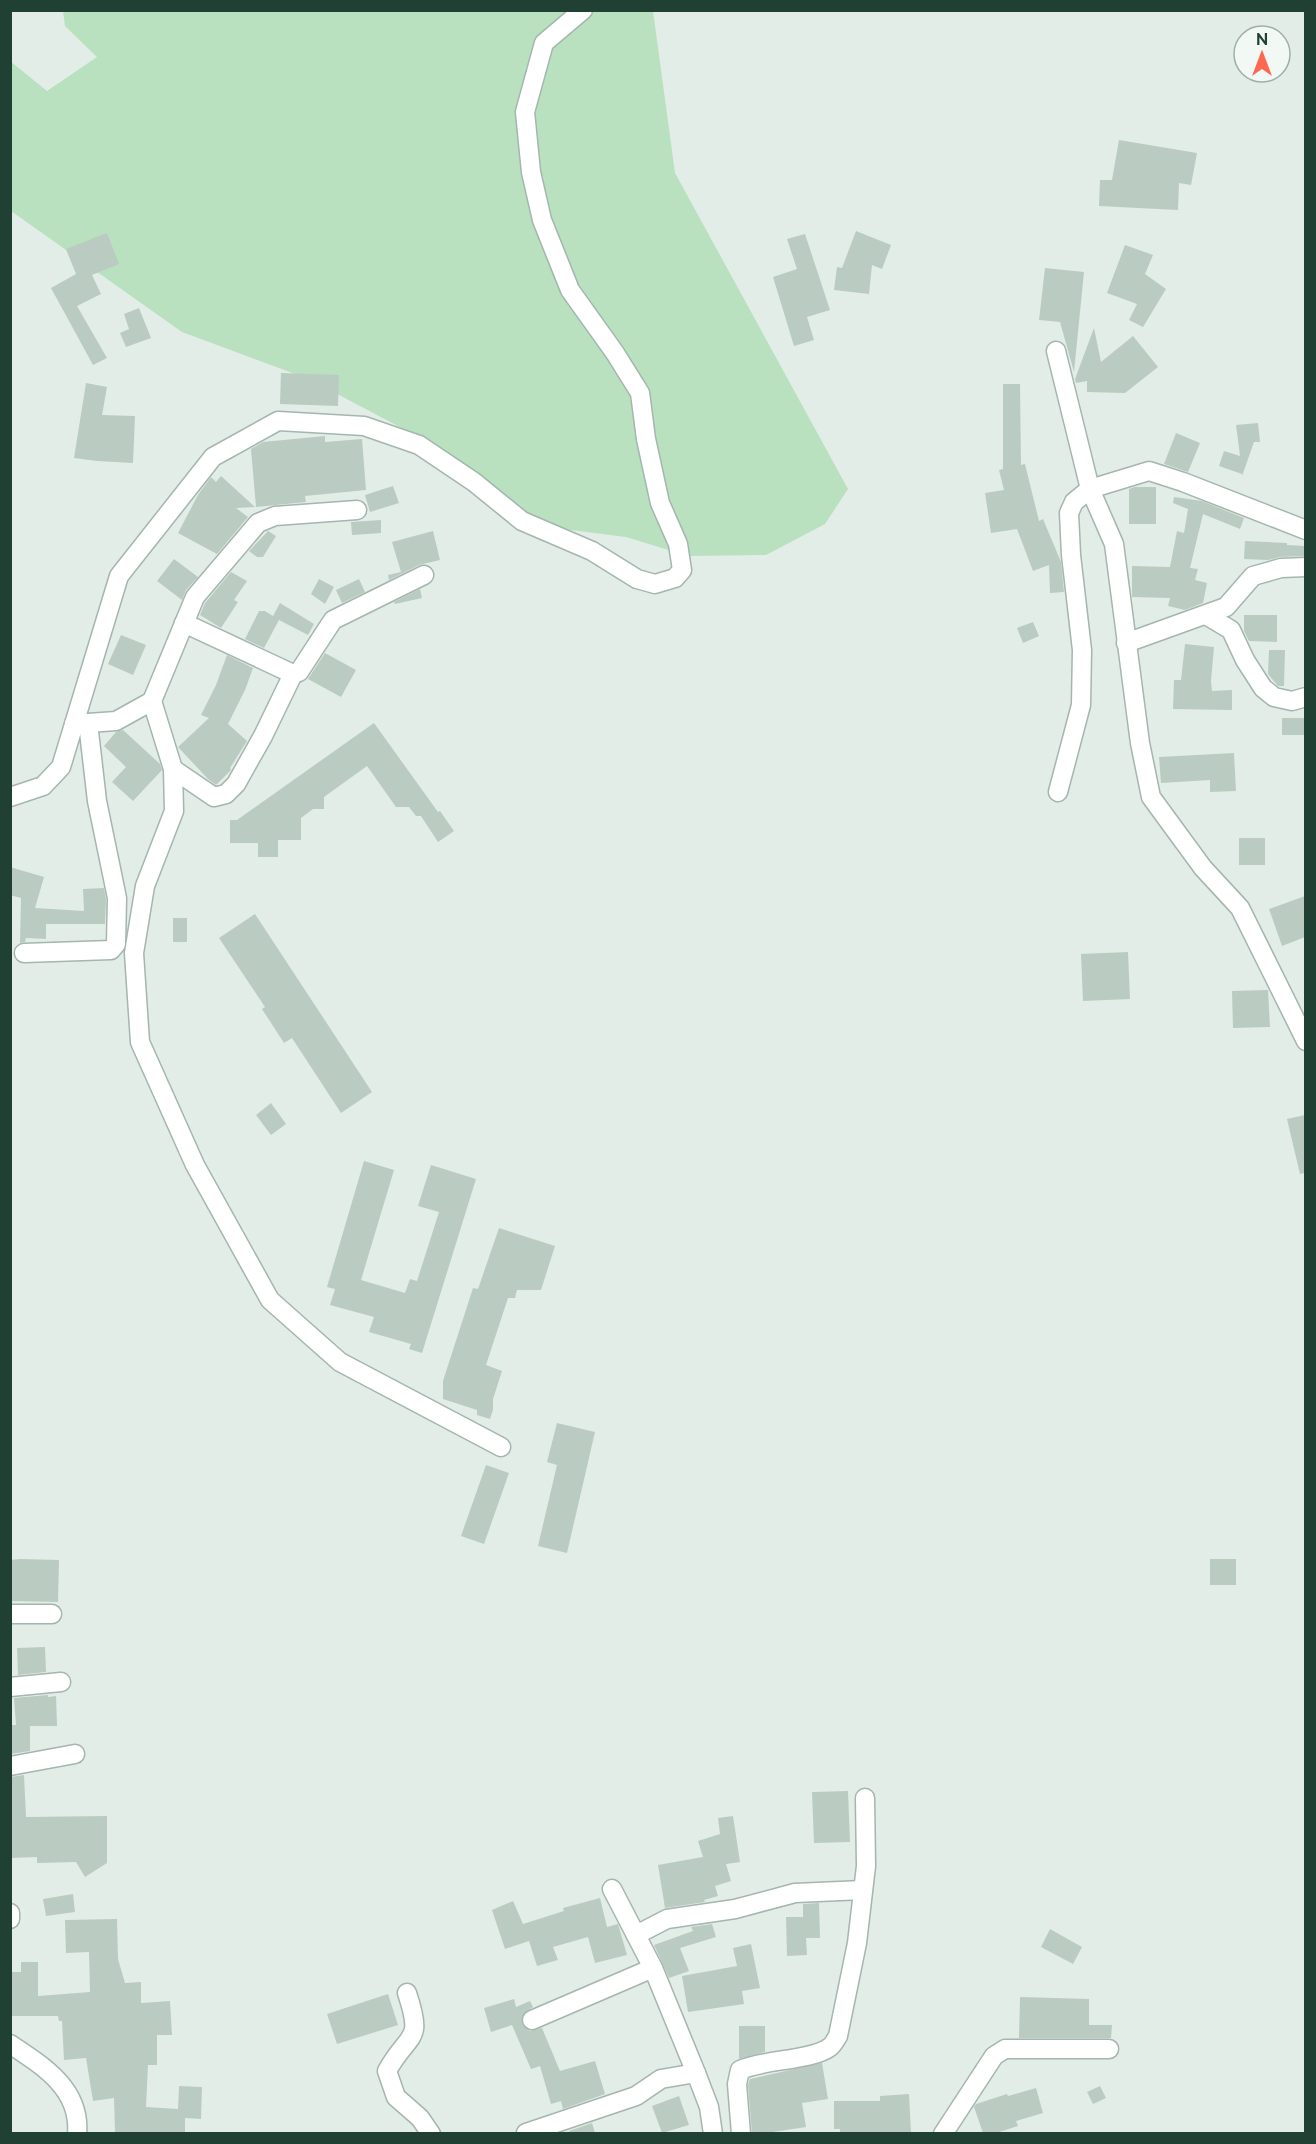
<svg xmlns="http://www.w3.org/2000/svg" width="1316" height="2144" font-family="Raleway,sans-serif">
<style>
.green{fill:#b9e0bf}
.building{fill:#bacbc2}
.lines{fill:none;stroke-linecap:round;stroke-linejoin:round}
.minor-casing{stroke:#a4b6ae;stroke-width:21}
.minor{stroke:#fff;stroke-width:18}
</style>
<rect width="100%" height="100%" fill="#e2ede7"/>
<!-- green -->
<polygon class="green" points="63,11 653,11 675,173 848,489 825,524 766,555 688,556 626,537 532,525 428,442 309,379 182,332 11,211 10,61 47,91 97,57 65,26"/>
<!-- building -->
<g class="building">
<polygon points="1119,140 1197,153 1191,185 1179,183 1178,210 1099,206 1100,180 1112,180"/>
<polygon points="856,231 891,245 882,269 872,265 869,294 834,290 837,267 842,268"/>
<polygon points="107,233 119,264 92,275 101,294 77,306 107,358 93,365 51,288 76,274 66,249"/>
<polygon points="805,234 830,310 807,317 814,340 794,346 773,277 797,269 787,239"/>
<polygon points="1125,245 1153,255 1145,274 1166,289 1143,327 1129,320 1137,304 1107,293"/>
<polygon points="1045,268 1084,272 1074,372 1060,322 1039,320"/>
<polygon points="139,308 151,338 126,347 120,333 129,329 124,314"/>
<polygon points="1094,328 1101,362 1133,336 1158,367 1125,393 1087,392 1087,381 1076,383 1075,379"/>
<polygon points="281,373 339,375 338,406 280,404"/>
<polygon points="86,383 107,387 102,415 135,416 133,463 97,461 74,458"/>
<polygon points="1003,384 1020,384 1021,465 1025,464 1039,521 1043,519 1061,562 1064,592 1050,593 1049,565 1033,571 1017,529 991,533 985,493 1004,490 999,470 1003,469"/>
<polygon points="1258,423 1260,442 1254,442 1242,476 1242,474 1219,466 1224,451 1240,456 1236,425"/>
<polygon points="1176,433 1200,443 1188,472 1164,464"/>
<polygon points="325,436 325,442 362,439 366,490 305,496 306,502 256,507 251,449 263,442"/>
<polygon points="221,476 255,507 236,508 248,517 217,554 178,533 198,495 211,477 216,482"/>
<polygon points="393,486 399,503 370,512 365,495"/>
<polygon points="1135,487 1156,487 1156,524 1129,524 1129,489"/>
<polygon points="1174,497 1202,501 1244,518 1240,529 1203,514 1190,568 1198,569 1195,580 1207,583 1203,603 1185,610 1168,606 1170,598 1132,597 1132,566 1170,567 1177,531 1184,533 1188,509 1173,503"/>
<polygon points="381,520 381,533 352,535 351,522"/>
<polygon points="268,531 276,536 263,557 257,557 249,551"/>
<polygon points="433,531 440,560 419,565 389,580 388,575 401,572 392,542"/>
<polygon points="1245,541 1287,543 1287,545 1305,546 1305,556 1280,557 1268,560 1244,559"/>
<polygon points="174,559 198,577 186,590 182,600 157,581"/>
<polygon points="231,572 247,581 234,600 238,602 221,628 200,615 205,603"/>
<polygon points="319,579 334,587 325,604 311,594"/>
<polygon points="359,579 365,592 342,603 336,590"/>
<polygon points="420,589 422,598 395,604 394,602"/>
<polygon points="280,603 314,624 308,635 279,620 264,648 245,639 259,611 265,611 273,616"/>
<polygon points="1244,615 1277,615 1277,642 1249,641 1244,631"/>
<polygon points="1033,622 1039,636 1023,643 1017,628"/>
<polygon points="121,635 146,645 133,675 108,664"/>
<polygon points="1185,644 1214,647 1211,681 1212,691 1232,690 1232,710 1173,709 1174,680 1181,680"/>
<polygon points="1269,650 1285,650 1284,686 1278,686 1268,674"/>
<polygon points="325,653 356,670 341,697 308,679"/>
<polygon points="227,655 253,668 245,690 228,724 247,741 230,768 231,770 216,785 208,779 178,747 209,718 201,715 216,685"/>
<rect x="1282" y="718" width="23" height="17"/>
<polygon points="374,723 438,812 440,811 454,831 438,842 421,816 416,816 409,807 396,807 367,766 324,797 324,809 313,809 301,818 301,840 278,840 278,857 258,857 258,843 230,843 230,820 237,820"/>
<polygon points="123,730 160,764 162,770 133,801 112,782 126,767 104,746 116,732"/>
<polygon points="1234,753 1236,791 1210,792 1210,780 1161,783 1159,757"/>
<rect x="1239" y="838" width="26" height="27"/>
<polygon points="10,867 44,877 35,908 84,911 83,889 104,888 106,899 105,924 46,924 46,939 26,938 25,942 20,943 21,898 10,895"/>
<polygon points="1305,896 1305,937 1282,946 1269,909"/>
<polygon points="255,914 372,1092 341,1113 292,1038 284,1043 262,1009 265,1007 219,938"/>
<rect x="173" y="918" width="14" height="24"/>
<polygon points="1128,952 1130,999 1083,1001 1081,954"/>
<polygon points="1268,990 1270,1027 1233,1028 1232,991"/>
<polygon points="271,1103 286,1124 271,1135 256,1115"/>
<polygon points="1305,1115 1305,1173 1300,1174 1287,1119"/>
<polygon points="364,1161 394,1170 361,1280 405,1293 410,1279 417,1281 439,1212 418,1206 431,1165 476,1179 422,1353 409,1349 411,1344 369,1332 374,1317 330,1305 335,1289 327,1287"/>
<polygon points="499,1228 555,1246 541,1290 517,1290 515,1298 508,1298 486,1365 502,1371 493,1399 493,1410 490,1419 477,1415 477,1410 443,1399 443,1381 473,1288 478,1289"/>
<polygon points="557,1423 595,1432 567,1553 538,1546 557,1465 547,1462"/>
<polygon points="486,1465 509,1473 484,1544 461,1536"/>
<polygon points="20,1559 59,1560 58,1602 10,1601 10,1560"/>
<rect x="1210" y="1559" width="26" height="26"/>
<polygon points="45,1647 46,1672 18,1675 17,1648"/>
<polygon points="48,1695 48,1697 56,1696 57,1726 30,1726 30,1751 10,1754 10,1725 16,1725 14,1698"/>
<polygon points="24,1775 26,1817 107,1816 107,1863 85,1877 76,1862 37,1863 37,1857 10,1858 10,1777"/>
<polygon points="848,1791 850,1842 814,1843 812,1792"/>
<polygon points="733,1816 740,1862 726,1864 731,1881 715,1886 718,1896 704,1900 705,1902 665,1908 658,1865 703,1857 698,1841 720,1834 718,1818"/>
<polygon points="73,1894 75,1912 46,1916 43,1899"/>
<polygon points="600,1898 607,1927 618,1924 627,1955 595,1963 588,1937 553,1947 558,1960 537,1966 529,1941 505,1949 492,1910 513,1901 523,1924 564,1911 563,1908"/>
<polygon points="819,1903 820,1938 806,1938 807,1955 787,1956 786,1917 803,1917 803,1904"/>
<polygon points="117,1919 118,1959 125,1983 141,1982 141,2003 170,2001 172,2035 157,2035 157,2065 148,2065 146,2107 178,2109 179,2086 202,2087 201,2119 185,2118 185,2133 115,2133 114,2098 93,2101 86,2058 64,2060 62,2021 59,2021 58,2016 10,2016 10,1972 21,1972 21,1962 38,1962 38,1996 90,1992 89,1952 66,1953 65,1920"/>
<polygon points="712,1924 716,1937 680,1948 689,1971 669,1978 654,1945 693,1931 691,1927"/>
<polygon points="1050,1929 1082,1947 1073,1964 1041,1947"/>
<polygon points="751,1944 760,1988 742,1991 744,2004 688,2012 682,1976 737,1966 733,1948"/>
<polygon points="388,1994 398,2025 337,2044 327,2014"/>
<polygon points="1020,1997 1089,1999 1089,2025 1112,2025 1111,2038 1019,2038"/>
<polygon points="514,1999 516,2007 530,2001 533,2007 523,2014 522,2024 530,2031 542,2028 560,2071 595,2061 605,2094 563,2109 561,2101 551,2104 540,2066 531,2069 512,2025 491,2032 484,2008"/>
<polygon points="739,2026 765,2026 765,2052 739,2059"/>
<polygon points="822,2063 828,2099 802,2103 806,2127 766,2133 752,2133 748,2085 750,2079"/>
<polygon points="1100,2086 1106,2098 1093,2104 1087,2092"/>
<polygon points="1036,2088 1043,2113 1016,2121 1018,2126 996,2133 983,2133 974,2107 976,2104 1007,2094 1008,2096"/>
<polygon points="909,2094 911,2133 840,2133 840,2129 834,2129 834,2101 880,2101 880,2096"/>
<polygon points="679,2096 689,2125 662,2133 652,2106"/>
<polygon points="592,2123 595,2133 569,2133 569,2131"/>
</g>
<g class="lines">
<defs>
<g id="minor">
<polyline points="1056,351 1090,489 1114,544 1140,743 1151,797 1203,868 1240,908 1306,1041"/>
<polyline points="1206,615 1231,630 1245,660 1263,688 1274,697 1292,701 1306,697"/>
<polyline points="184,623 293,674 299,672 333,620 424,575"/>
<polyline points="1126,643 1226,607 1253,576 1281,568 1306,567"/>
<polyline points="152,701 173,769 174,811 145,886 134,953 140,1042 195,1165 270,1300 340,1362 501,1447"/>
<polyline points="74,724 116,721 152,701 195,597 258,523 275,516 357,510"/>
<polyline points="173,769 214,797 226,794 236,784 263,736 293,674"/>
<polyline points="1058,792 1081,705 1082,650 1071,555 1069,513 1074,502 1090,489 1149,471 1183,482 1306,530"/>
<polyline points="10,797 43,786 61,767 119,576 213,457 278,421 364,426 419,445 474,482 522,521 592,551 637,579 655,584 675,578 682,570 678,544 660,503 646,439 640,393 615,353 570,290 542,220 531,172 525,112 544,43 583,10"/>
<polyline points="24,953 111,950 116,944 117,898 97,801 88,723"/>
<polyline points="10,1614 52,1614"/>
<polyline points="10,1687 61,1682"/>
<polyline points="10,1766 75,1754"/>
<polyline points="612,1889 653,1968 696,2073"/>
<polyline points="10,1913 10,1919"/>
<polyline points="636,1935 667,1919 735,1909 795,1893 863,1890"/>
<path d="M407 1993C424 2044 409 2031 387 2071L396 2097 420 2118 431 2134"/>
<polyline points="532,2020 653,1968"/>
<path d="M10 2044C43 2066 81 2089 77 2134"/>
<polyline points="526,2133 636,2096 661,2079 696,2073 709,2107 713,2134"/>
<path d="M741 2134 737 2084 740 2070C765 2059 811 2061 830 2047 833 2045 836 2039 838 2036L857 1943 866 1866 865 1798"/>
<polyline points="943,2134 994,2056 1005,2049 1109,2049"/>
</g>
</defs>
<!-- minor casing -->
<use href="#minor" class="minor-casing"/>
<!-- minor -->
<use href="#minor" class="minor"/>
</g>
<!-- border -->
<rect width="1316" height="2144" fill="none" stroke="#204034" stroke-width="24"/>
<!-- north arrow -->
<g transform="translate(1262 54)"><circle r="28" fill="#f2f9f5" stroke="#9eafa8" stroke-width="1.5"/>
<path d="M0-4.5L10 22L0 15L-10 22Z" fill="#fd6950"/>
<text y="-9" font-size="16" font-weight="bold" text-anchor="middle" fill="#204034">N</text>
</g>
</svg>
